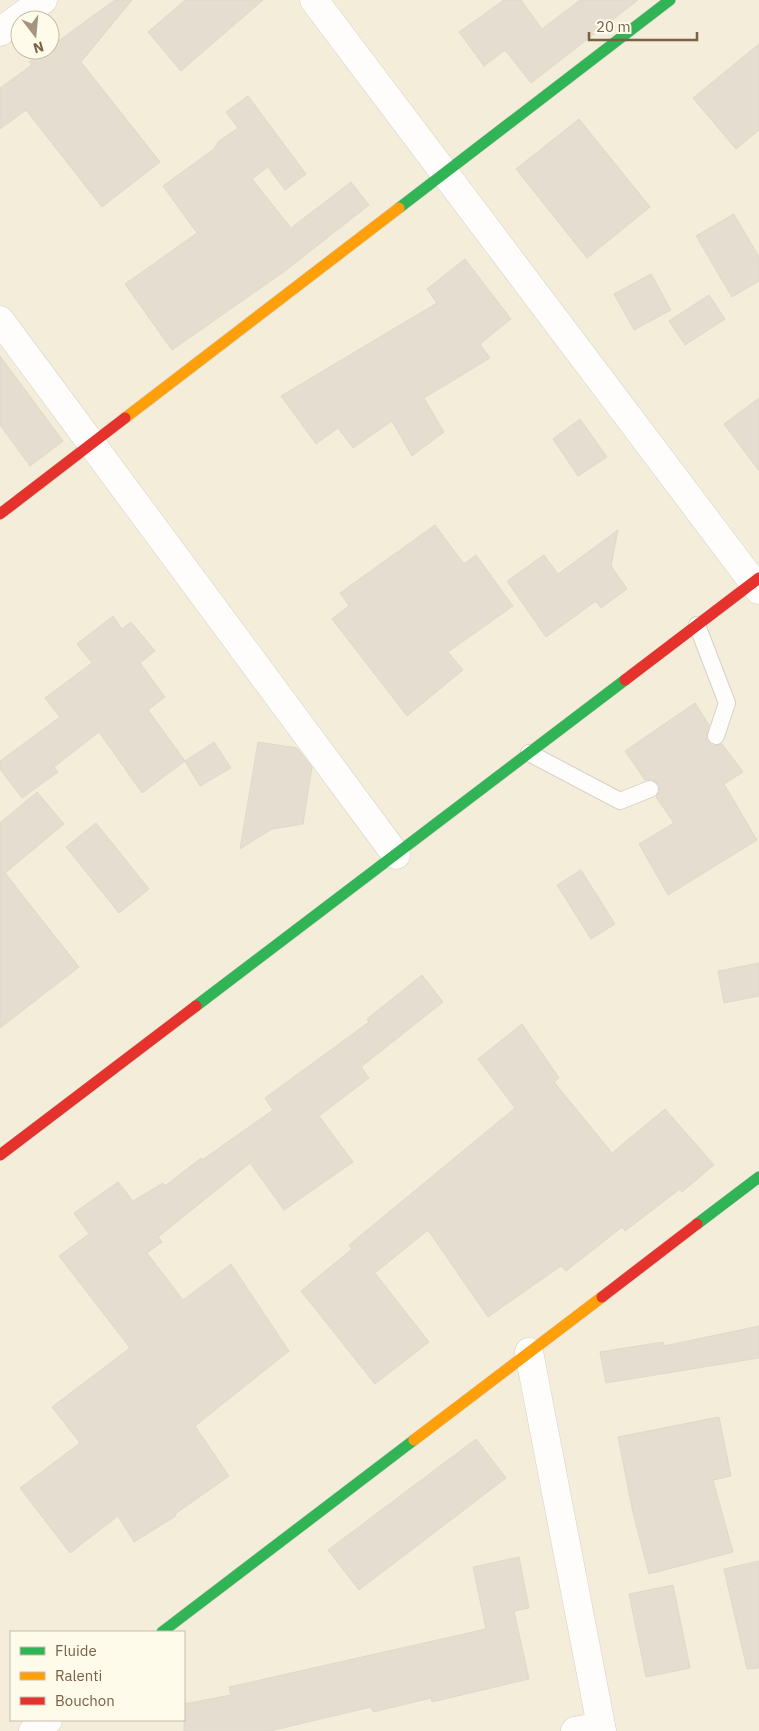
<svg xmlns="http://www.w3.org/2000/svg" width="759" height="1731" font-family="'IBM Plex Sans',sans-serif">
<style>
.residential{fill:#f4edd9;fill-rule:evenodd}
.building{fill:#e5ddd0;stroke:#e1d8cb}
.lines{fill:none;stroke-linecap:round;stroke-linejoin:round}
.lane-casing{stroke:#d7d1c8;stroke-width:18}
.street-casing{stroke:#d7d1c8;stroke-width:29}
.fast-casing{stroke:#d6d0c4;stroke-width:12}
.slow-casing{stroke:#d6d0c4;stroke-width:12}
.jam-casing{stroke:#d6d0c4;stroke-width:12}
.lane{stroke:#fefdfc;stroke-width:16}
.street{stroke:#fefdfc;stroke-width:28}
.fast{stroke:#30b455;stroke-width:11}
.slow{stroke:#ff9f0a;stroke-width:11}
.jam{stroke:#e5322d;stroke-width:11}
</style>
<rect width="100%" height="100%" fill="#f8f4e9"/>
<!-- residential -->
<path class="residential" d="M0 0H759V1731H0ZM20 20H50V50H20ZM11 1632H184V1720H11Z"/>
<!-- building -->
<g class="building">
<polygon points="115,0 132,0 81,62 160,162 102,207 26,110 0,129 0,88 32,65 29,62 46,50 50,50 50,47"/>
<polygon points="185,0 263,0 181,71 148,32"/>
<polygon points="504,0 521,0 542,29 580,0 638,0 531,83 505,50 484,66 459,32"/>
<polygon points="759,44 759,130 736,149 693,98"/>
<polygon points="248,96 306,174 285,190 268,167 252,179 291,228 351,182 369,205 285,271 172,350 125,284 197,233 163,186 214,149 218,142 238,128 226,112"/>
<polygon points="579,119 650,207 587,258 516,169"/>
<polygon points="734,214 759,257 759,281 732,297 696,236"/>
<polygon points="465,259 511,319 480,344 490,358 424,398 444,432 412,456 392,421 353,448 338,428 316,444 281,396 437,303 427,289"/>
<polygon points="651,274 671,310 634,330 614,294"/>
<polygon points="709,295 725,319 685,345 669,321"/>
<polygon points="0,356 63,441 30,466 0,425"/>
<polygon points="759,398 759,471 724,424"/>
<polygon points="580,419 607,457 578,476 553,439"/>
<polygon points="435,525 464,564 476,555 513,606 448,652 463,670 407,716 332,619 349,606 340,593"/>
<polygon points="618,530 611,566 627,589 601,608 596,601 546,637 507,581 544,555 558,574"/>
<polygon points="113,616 122,629 131,622 155,651 140,663 165,697 148,710 185,761 142,793 99,732 54,767 58,772 22,798 0,769 0,761 60,717 45,698 92,663 77,644"/>
<polygon points="695,703 709,725 706,738 708,742 713,746 722,744 743,772 724,784 757,840 668,895 639,844 674,823 656,797 660,791 659,785 652,779 645,780 625,751"/>
<polygon points="214,742 231,768 200,786 185,761"/>
<polygon points="258,742 297,748 312,767 303,824 272,829 240,849"/>
<polygon points="37,792 64,824 5,873 79,967 0,1028 0,823"/>
<polygon points="96,823 149,889 119,913 66,847"/>
<polygon points="581,870 615,924 591,939 557,885"/>
<polygon points="759,963 759,996 724,1003 718,971"/>
<polygon points="422,975 443,1002 361,1067 369,1078 319,1116 353,1162 284,1210 250,1163 158,1237 162,1242 147,1253 183,1300 231,1264 289,1351 195,1426 229,1476 175,1514 176,1516 134,1542 118,1516 70,1553 20,1488 80,1443 52,1407 130,1348 59,1256 89,1234 74,1213 118,1182 133,1201 163,1183 165,1186 201,1158 202,1160 273,1110 265,1098 369,1022 367,1019"/>
<polygon points="522,1024 559,1078 554,1082 612,1153 665,1109 714,1165 682,1192 680,1189 625,1231 622,1227 566,1271 561,1266 488,1317 428,1230 375,1273 429,1342 375,1384 301,1291 352,1249 349,1245 515,1108 478,1059"/>
<polygon points="759,1326 759,1358 606,1383 600,1352 663,1342 664,1346"/>
<polygon points="719,1417 731,1476 713,1480 733,1552 649,1574 633,1513 618,1437"/>
<polygon points="476,1439 506,1478 359,1590 328,1550"/>
<polygon points="519,1557 529,1608 514,1611 529,1679 432,1702 431,1698 373,1712 371,1707 270,1731 184,1731 184,1704 231,1695 229,1687 486,1629 473,1567"/>
<polygon points="759,1561 759,1668 747,1669 724,1569"/>
<polygon points="673,1585 690,1668 646,1677 629,1594"/>
</g>
<g class="lines">
<defs>
<g id="lane">
<polyline points="697,625 727,703 716,736"/>
<polyline points="529,753 620,801 650,789"/>
</g>
<g id="street">
<polyline points="314,0 759,590"/>
<polyline points="0,32 43,0"/>
<polyline points="0,320 396,855"/>
<polyline points="529,1352 602,1731"/>
<polyline points="33,1731 48,1720"/>
<polyline points="575,1731 601,1726"/>
</g>
<g id="fast">
<polyline points="399,208 670,0"/>
<polyline points="196,1006 625,680"/>
<polyline points="697,1224 759,1177"/>
<polyline points="162,1632 414,1440"/>
</g>
<g id="slow">
<polyline points="125,418 399,208"/>
<polyline points="414,1440 602,1297"/>
</g>
<g id="jam">
<polyline points="0,514 125,418"/>
<polyline points="625,680 759,578"/>
<polyline points="0,1155 196,1006"/>
<polyline points="602,1297 697,1224"/>
</g>
</defs>
<!-- lane casing -->
<use href="#lane" class="lane-casing"/>
<!-- street casing -->
<use href="#street" class="street-casing"/>
<!-- fast casing -->
<use href="#fast" class="fast-casing"/>
<!-- slow casing -->
<use href="#slow" class="slow-casing"/>
<!-- jam casing -->
<use href="#jam" class="jam-casing"/>
<!-- lane -->
<use href="#lane" class="lane"/>
<!-- street -->
<use href="#street" class="street"/>
<!-- fast -->
<use href="#fast" class="fast"/>
<!-- slow -->
<use href="#slow" class="slow"/>
<!-- jam -->
<use href="#jam" class="jam"/>
</g>
<!-- legend -->
<rect x="10" y="1631" width="175" height="90" fill="#fffbeb" stroke="#c9bda9"/>
<rect x="20" y="1647" width="25" height="8" fill="#30b455" stroke="#c9bda9"/>
<text x="55" y="1656" font-size="15" fill="#786147">Fluide</text>
<rect x="20" y="1672" width="25" height="8" fill="#ff9f0a" stroke="#c9bda9"/>
<text x="55" y="1681" font-size="15" fill="#786147">Ralenti</text>
<rect x="20" y="1697" width="25" height="8" fill="#e5322d" stroke="#c9bda9"/>
<text x="55" y="1706" font-size="15" fill="#786147">Bouchon</text>
<!-- north arrow -->
<g transform="translate(35 35) rotate(164)"><circle r="24" fill="#fffbeb" stroke="#c9bda9"/>
<path d="M0-4L9 19L0 12L-9 19Z" fill="#a59480"/>
<text y="-8" font-size="14" font-weight="bold" text-anchor="middle" fill="#786147">N</text>
</g>
<!-- scale -->
<path d="M589 32v8h108v-8" fill="none" stroke="#786147" stroke-width="2.5"/>
<text x="596" y="32" font-size="15" fill="#786147" stroke="#fffbeb" stroke-width="4" paint-order="stroke">20 m</text>
</svg>
